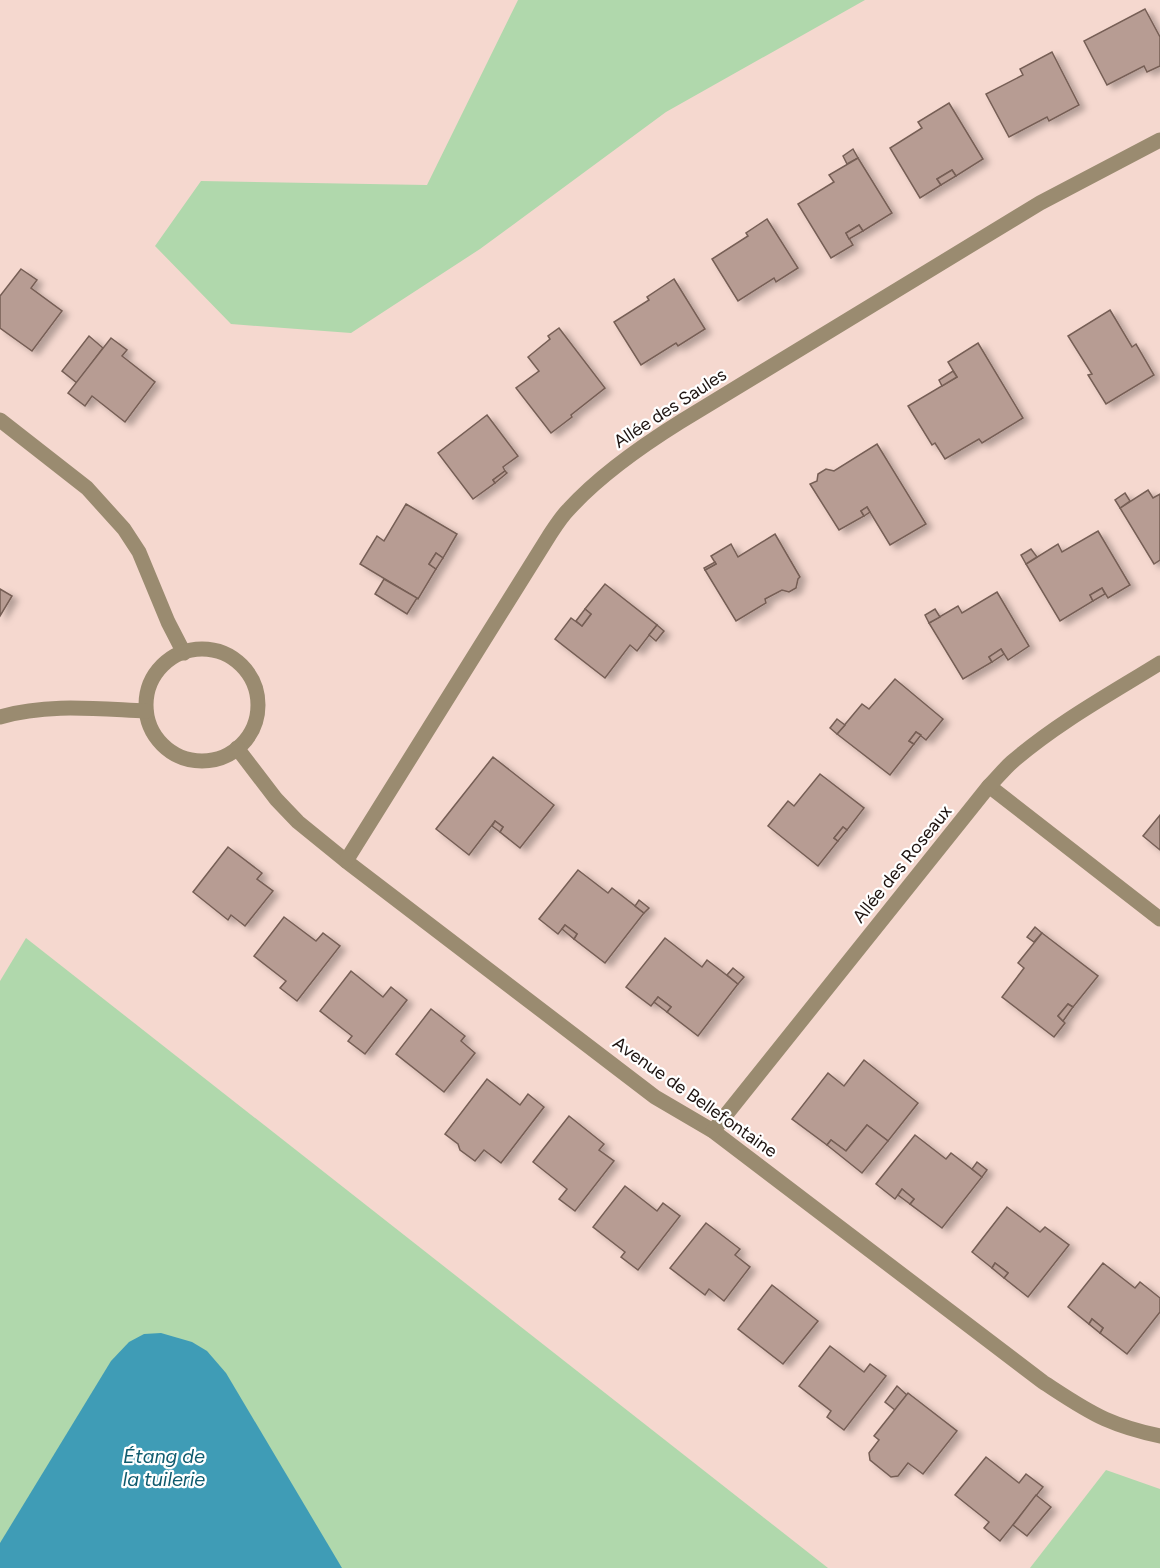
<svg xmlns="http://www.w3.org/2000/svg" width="1160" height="1568" font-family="Figtree,sans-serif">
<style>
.green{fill:#b0d8ac}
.water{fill:#3f9cb6}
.building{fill:#b79c93;stroke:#765e55;stroke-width:1.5;filter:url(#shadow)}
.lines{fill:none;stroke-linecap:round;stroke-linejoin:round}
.minor{stroke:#9a8b70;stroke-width:15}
.labels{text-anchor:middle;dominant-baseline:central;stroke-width:4.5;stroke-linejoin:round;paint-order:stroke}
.street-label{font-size:18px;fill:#1d1310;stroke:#fff}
.water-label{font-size:20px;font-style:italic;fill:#0f5b6e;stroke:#fff}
</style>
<defs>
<filter id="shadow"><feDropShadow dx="6" dy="4" stdDeviation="3" flood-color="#0004"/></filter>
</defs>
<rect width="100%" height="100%" fill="#f5d8cf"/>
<!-- green -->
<g class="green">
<polygon points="518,0 865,0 666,112 480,249 351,333 231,324 155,246 201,181 427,185"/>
<polygon points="26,938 828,1568 0,1568 0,981"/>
<polygon points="1106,1470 1160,1489 1160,1568 1030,1568"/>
</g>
<!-- water -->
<polygon class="water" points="161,1333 192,1342 207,1351 226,1373 342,1568 0,1568 0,1543 111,1361 129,1342 144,1334"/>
<!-- building -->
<g class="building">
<polygon points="1145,9 1160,37 1160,66 1147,72 1144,66 1107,85 1084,41"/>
<polygon points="1052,52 1079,105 1049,121 1047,117 1009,137 986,94 1023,75 1020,69"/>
<polygon points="949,103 983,159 956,176 952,170 937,179 941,185 920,198 890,148 922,128 918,122"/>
<polygon points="853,149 858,158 847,164 843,156"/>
<polygon points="858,158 892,213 863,231 859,225 846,233 853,245 831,258 798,204 834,182 829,175"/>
<polygon points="952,170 956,176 941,185 937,179"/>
<polygon points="767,219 798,268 776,282 774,278 738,301 712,259 748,236 746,233"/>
<polygon points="859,225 863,231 849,239 846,233"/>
<polygon points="21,269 37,280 31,288 62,311 32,351 0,328 0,296"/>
<polygon points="674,279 705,329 678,346 676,343 641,365 614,322 649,300 647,297"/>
<polygon points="1110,310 1132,347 1136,344 1154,375 1106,404 1088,375 1092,374 1068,336"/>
<polygon points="559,328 605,388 571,415 572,417 551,433 516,388 539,371 528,357 550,339 548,336"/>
<polygon points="89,336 103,348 77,383 62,371"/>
<polygon points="111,338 127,350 122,356 155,382 125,422 92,396 85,406 68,393"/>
<polygon points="978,343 1023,418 982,443 979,439 945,459 935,443 932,445 908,406 957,377 948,362"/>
<polygon points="953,371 957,377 942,386 939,380"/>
<polygon points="487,415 518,456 503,467 505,471 493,480 495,483 473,499 438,453"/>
<polygon points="877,444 926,524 890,545 867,507 861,511 864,516 839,530 810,484 817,481 818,474 826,469 834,471"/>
<polygon points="505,471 507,473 495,483 493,480"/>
<polygon points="1148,490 1153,498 1160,494 1160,560 1154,564 1120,508"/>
<polygon points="1125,493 1130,501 1120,508 1115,500"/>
<polygon points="406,504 457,534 443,558 436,553 429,564 436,569 418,599 360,564 377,536 384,541"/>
<polygon points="867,507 870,512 864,516 861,511"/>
<polygon points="1098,531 1130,585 1108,598 1102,588 1090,595 1093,601 1060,621 1026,564 1058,544 1062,552"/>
<polygon points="775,534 800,577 798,579 796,588 789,592 782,590 765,599 766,603 736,621 705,570 716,564 711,556 731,544 738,557"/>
<polygon points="1031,549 1037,557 1026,564 1021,555"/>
<polygon points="436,553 443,558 436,569 429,564"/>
<polygon points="715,562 716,564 705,570 704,568"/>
<polygon points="384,579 417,598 407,614 375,594"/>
<polygon points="605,584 657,625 637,651 630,645 605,678 555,639 571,618 582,626 591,614 585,609"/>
<polygon points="1102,588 1105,594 1093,601 1090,595"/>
<polygon points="0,589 12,596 0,616"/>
<polygon points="997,592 1029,646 1008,660 1001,649 989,657 992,662 963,679 929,623 958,606 962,613"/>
<polygon points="585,609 591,614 582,626 576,621"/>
<polygon points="935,609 940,617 929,623 925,615"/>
<polygon points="657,625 664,631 656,641 649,635"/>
<polygon points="1001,649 1004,654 992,662 989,657"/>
<polygon points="895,679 943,719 926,740 916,732 909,741 914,744 890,775 837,734 862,704 869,709"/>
<polygon points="837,719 845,725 837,734 830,728"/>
<polygon points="916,732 921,735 914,744 909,741"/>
<polygon points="493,757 554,805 520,848 500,832 503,827 495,821 469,855 436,829"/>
<polygon points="820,774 864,808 847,830 843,827 834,838 838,841 818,866 768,826 788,801 794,806"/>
<polygon points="1160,815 1160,850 1143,836"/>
<polygon points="495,821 503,827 500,832 492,826"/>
<polygon points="843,827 847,830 838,841 834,838"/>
<polygon points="228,847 262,873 257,879 273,891 245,926 231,915 228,920 193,892"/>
<polygon points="578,870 608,893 612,888 644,913 605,963 574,939 577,934 565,925 558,934 539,919"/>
<polygon points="639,900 649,908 644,913 635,906"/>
<polygon points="284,917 316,941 323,933 340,946 297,1001 280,988 286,981 254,956"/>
<polygon points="565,925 577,934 574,939 562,929"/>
<polygon points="1035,927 1042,933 1034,942 1027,937"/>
<polygon points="1042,933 1098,976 1073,1007 1068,1004 1058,1016 1065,1023 1054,1037 1002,997 1024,968 1018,963"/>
<polygon points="665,938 702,967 707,960 738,984 698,1036 667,1012 671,1007 658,997 651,1006 626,987"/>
<polygon points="733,968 744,977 738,984 727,975"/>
<polygon points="351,971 383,997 391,987 407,1000 365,1054 348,1041 352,1036 320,1011"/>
<polygon points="658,997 671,1007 667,1012 654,1002"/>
<polygon points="1068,1004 1073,1007 1063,1021 1058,1016"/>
<polygon points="431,1009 465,1036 461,1041 475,1053 444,1092 396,1054"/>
<polygon points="864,1060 918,1103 888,1141 867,1125 846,1151 831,1140 827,1145 792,1119 828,1073 844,1086"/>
<polygon points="487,1079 520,1105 528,1094 544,1107 501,1163 484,1150 475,1161 460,1150 458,1144 445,1134"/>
<polygon points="569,1116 604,1144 599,1150 614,1161 575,1211 559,1199 567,1189 533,1162"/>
<polygon points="867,1125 888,1141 862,1173 827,1145 831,1140 846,1151"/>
<polygon points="915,1135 946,1159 951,1153 982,1177 942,1228 910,1204 914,1199 902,1189 895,1199 876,1184"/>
<polygon points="977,1162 987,1170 982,1177 972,1169"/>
<polygon points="625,1186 657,1211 663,1203 680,1216 638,1270 621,1257 625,1252 593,1227"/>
<polygon points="902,1189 914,1199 910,1204 898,1195"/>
<polygon points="1007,1207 1040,1232 1045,1227 1069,1245 1028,1297 1004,1278 1008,1273 995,1263 992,1268 972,1252"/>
<polygon points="706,1223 740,1249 735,1255 750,1267 724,1301 709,1289 705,1295 670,1268"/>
<polygon points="995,1263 1008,1273 1004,1278 992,1268"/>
<polygon points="1103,1263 1135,1288 1140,1282 1160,1298 1160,1312 1127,1354 1100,1333 1103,1328 1092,1319 1089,1324 1068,1307"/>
<polygon points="772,1285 818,1321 783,1364 738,1329"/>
<polygon points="1092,1319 1103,1328 1100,1333 1089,1324"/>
<polygon points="830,1346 864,1372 870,1364 886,1376 844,1430 827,1417 831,1411 799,1386"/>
<polygon points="897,1386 907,1395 895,1410 885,1402"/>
<polygon points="908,1393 957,1431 923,1474 908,1463 898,1476 891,1477 870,1460 869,1453 879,1440 874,1436"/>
<polygon points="986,1457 1019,1483 1026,1474 1043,1487 1000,1541 984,1528 989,1522 955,1495"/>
<polygon points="1036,1495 1051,1507 1027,1536 1013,1525"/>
</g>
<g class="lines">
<!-- minor -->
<g class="minor">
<polyline points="0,420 87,488 124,529 139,552 168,622 184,653"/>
<circle cx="202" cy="705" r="56"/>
<path d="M0 717C47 703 98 709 146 711"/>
<path d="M237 748 276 799 298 822 346 861 655 1097 713 1131 1043 1382C1063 1395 1083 1409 1105 1419 1123 1427 1141 1432 1160 1436"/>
<polyline points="989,786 1160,919"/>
<path d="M346 861 549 536C555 527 561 517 569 509 600 475 640 447 680 422L1040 203 1160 140"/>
<path d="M713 1131 989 786C997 778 1004 769 1012 762 1057 723 1110 694 1160 663"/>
</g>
</g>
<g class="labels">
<!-- street labels -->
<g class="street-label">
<text transform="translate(670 408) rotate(-33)">Allée des Saules</text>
<text transform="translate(902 864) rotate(-51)">Allée des Roseaux</text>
<text transform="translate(695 1097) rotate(35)">Avenue de Bellefontaine</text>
</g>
<!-- water labels -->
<g class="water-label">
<text x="164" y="1456">Étang de<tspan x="164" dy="23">la tuilerie</tspan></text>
</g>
</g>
</svg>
